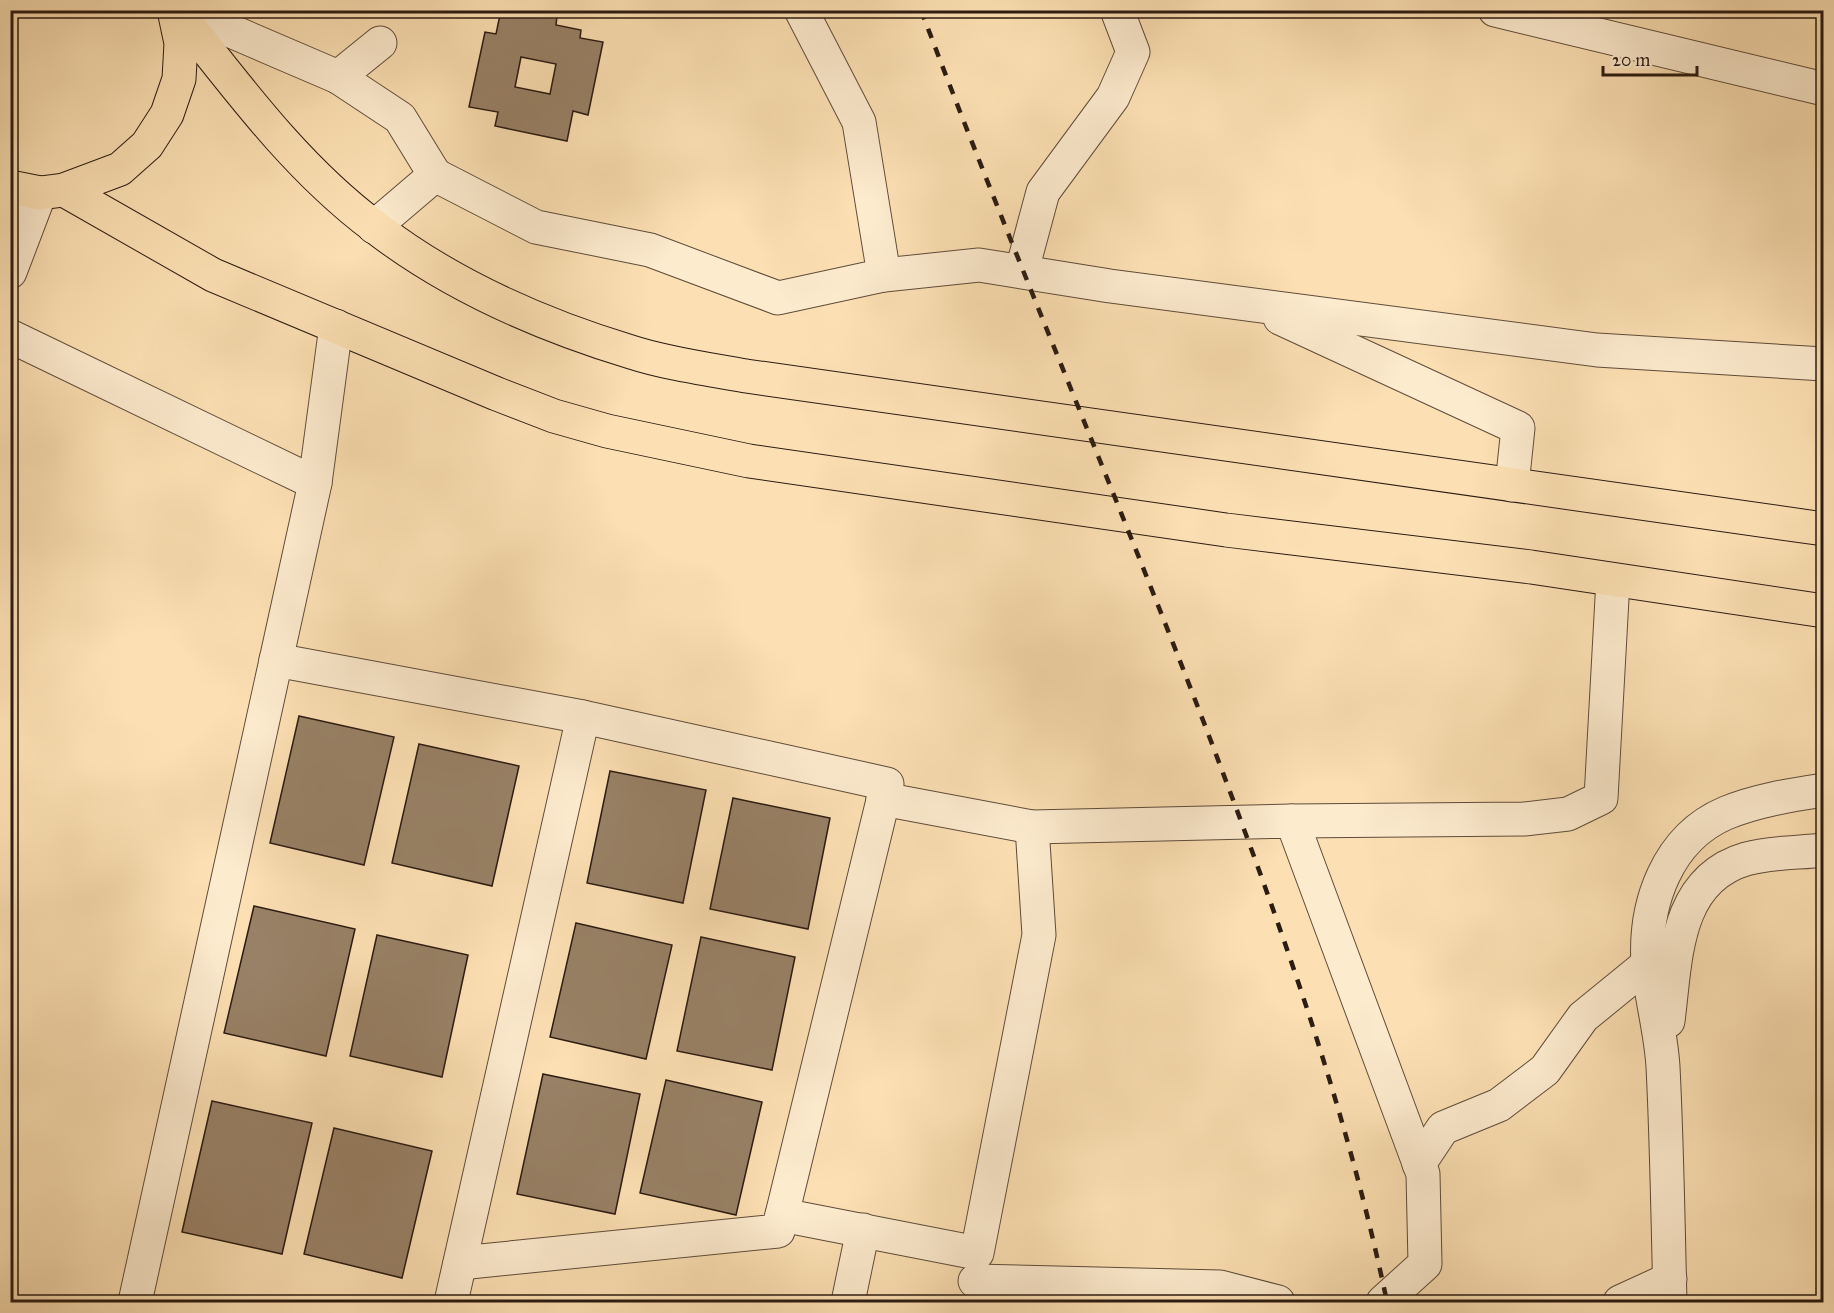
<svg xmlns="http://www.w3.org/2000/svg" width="1834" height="1313" font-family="'IM FELL Great Primer',serif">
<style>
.building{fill:#988166;stroke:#2b1b12;stroke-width:1.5;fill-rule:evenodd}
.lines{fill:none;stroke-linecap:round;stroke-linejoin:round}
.minor-casing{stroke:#5f4c3a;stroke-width:35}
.major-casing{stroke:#2b1b12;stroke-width:35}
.minor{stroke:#fdebce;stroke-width:33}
.major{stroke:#fce0b3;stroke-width:33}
.rail{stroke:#2b1b12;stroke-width:4.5;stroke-dasharray:10 10;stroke-linecap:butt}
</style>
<rect width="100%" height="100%" fill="#fce0b3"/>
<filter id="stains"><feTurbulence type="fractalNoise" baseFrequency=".00333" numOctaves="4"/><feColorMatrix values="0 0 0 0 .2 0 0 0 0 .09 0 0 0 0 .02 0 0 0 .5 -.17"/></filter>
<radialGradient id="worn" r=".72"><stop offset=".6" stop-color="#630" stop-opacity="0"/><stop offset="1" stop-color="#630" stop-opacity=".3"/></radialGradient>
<!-- building -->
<g class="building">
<path d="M501 10H529L557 16 556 25 581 30 580 38 603 42 588 115 573 111 567 141 495 126 498 112 469 107 485 32 496 34ZM521 57 556 64 550 94 515 87Z"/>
<polygon points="299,716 394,737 364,865 270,843"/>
<polygon points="419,744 519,766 492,886 392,863"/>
<polygon points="610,771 706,790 683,903 587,883"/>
<polygon points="733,798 830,818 808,929 710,909"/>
<polygon points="254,906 355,929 326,1056 224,1033"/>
<polygon points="576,923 672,945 646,1059 550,1037"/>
<polygon points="377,935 468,955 442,1077 350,1056"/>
<polygon points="701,937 795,957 772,1070 677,1051"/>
<polygon points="543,1074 640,1094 615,1214 517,1194"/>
<polygon points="666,1080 762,1102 736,1215 640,1193"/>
<polygon points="212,1101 312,1123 282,1254 182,1232"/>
<polygon points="334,1128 432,1151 402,1278 304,1254"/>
</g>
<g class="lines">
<defs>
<g id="minor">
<polyline points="182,10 338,77 400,118 435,175 374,227"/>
<polyline points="1495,10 1824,89"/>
<polyline points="338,77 380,43"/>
<polyline points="435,175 536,227 650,250 778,298 884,275 859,122 801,10"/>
<polyline points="1022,270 1043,192 1113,97 1133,52 1117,10"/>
<polyline points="10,272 40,193"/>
<polyline points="884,275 979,265 1110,286 1597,350 1824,364"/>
<polyline points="1280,318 1518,428 1512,485"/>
<polyline points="10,336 315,483"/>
<polyline points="276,660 583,717 887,784 778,1231 460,1263"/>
<polyline points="883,799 1032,827 1292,821 1423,1174 1425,1264 1383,1302"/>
<polyline points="1292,821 1524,819 1568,814 1601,798 1613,580"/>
<path d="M1668 1021C1676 960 1674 880 1746 859 1770 852 1798 853 1824 850"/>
<polyline points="1419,1164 1443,1128 1499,1105 1545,1070 1583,1017 1648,964"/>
<polyline points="782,1215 977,1253 1039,935 1032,827"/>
<polyline points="975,1281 1220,1287 1278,1302"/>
<polyline points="135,1302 315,483 336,326"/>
<polyline points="451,1302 583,717"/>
<polyline points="848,1302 863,1230"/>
<polyline points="1620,1302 1670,1279"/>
<path d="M1670 1302C1668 1224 1667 1145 1663 1067 1661 1032 1651 998 1648 964 1644 904 1667 838 1726 813 1757 800 1792 795 1824 790"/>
</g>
<g id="major">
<path d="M176 10C237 87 296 168 375 227 449 284 542 325 631 352 668 364 708 369 746 376L1824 529"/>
<polyline points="10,187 40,193 64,190 120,169 147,145 167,114 179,79 181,43 174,10"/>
<polyline points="64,190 213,275 497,394 554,416 607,431 749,461 1226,530 1531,567 1824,611"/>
</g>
</defs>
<!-- minor casing -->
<use href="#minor" class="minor-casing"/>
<!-- major casing -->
<use href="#major" class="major-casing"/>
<!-- minor -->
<use href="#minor" class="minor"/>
<!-- major -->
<use href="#major" class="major"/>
<!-- rail -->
<path class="rail" d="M921 10C1013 254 1116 493 1209 736 1280 923 1346 1106 1387 1302"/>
</g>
<!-- margin -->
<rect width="1834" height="1313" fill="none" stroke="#fce0b3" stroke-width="36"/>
<rect x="12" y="12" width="1810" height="1289" fill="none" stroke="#2b1b12" stroke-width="3"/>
<rect x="18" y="18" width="1798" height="1277" fill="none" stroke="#2b1b12" stroke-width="1.5"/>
<!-- scale -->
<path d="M1603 66v9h94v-9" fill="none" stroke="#2b1b12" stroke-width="3"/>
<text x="1612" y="66" font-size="18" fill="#2b1b12" stroke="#fdebce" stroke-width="4.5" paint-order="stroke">20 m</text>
<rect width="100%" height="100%" filter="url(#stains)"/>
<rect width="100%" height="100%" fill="url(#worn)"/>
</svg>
